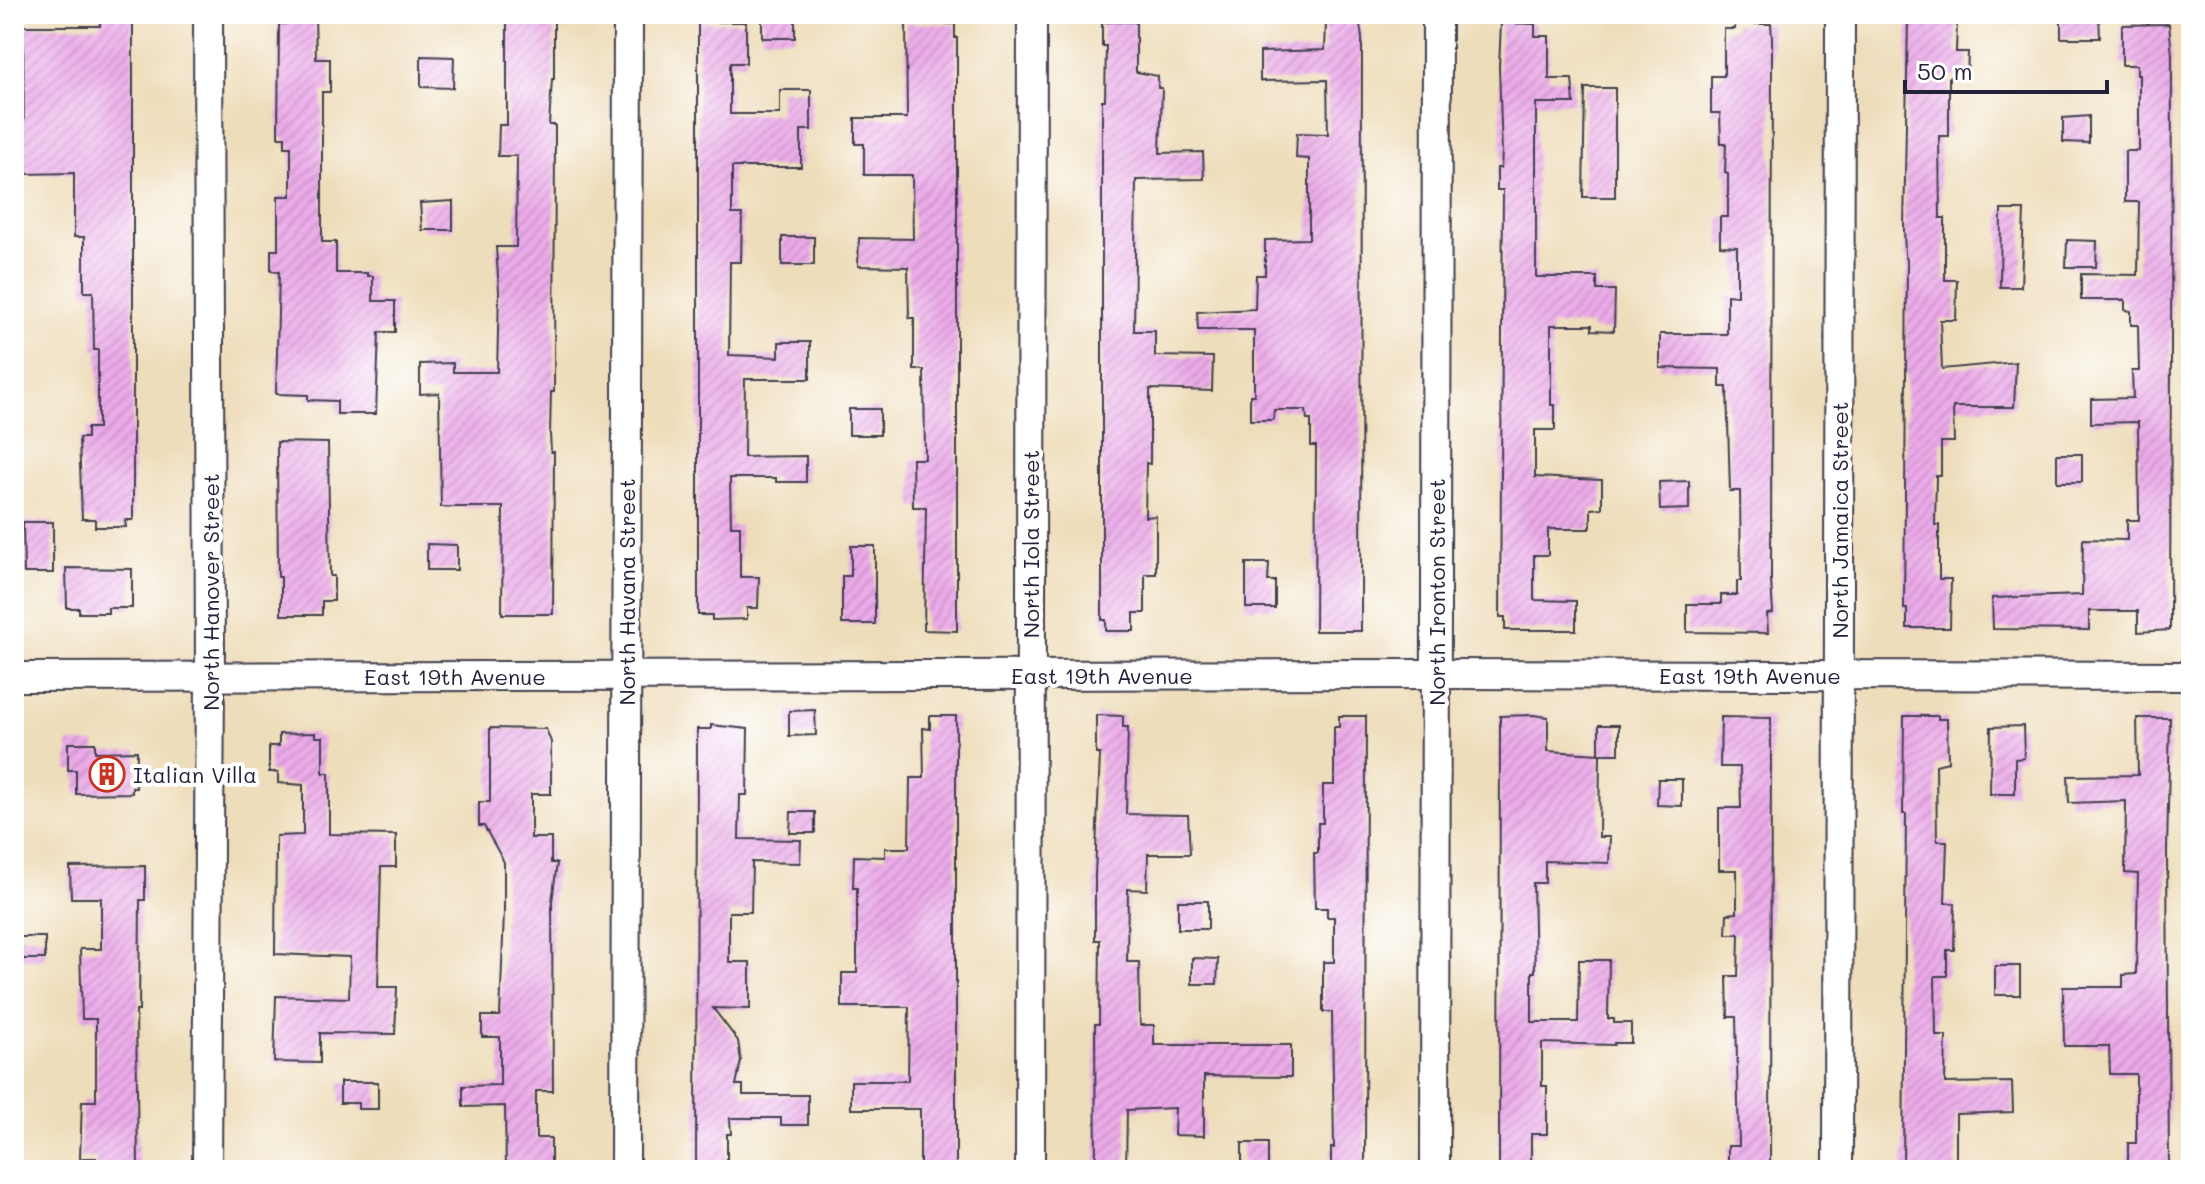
<svg xmlns="http://www.w3.org/2000/svg" width="2205" height="1184" font-family="Mali,sans-serif">
<style>
.building{fill:url(#building-hatch)}
.lines{fill:none;stroke-linecap:round;stroke-linejoin:round}
.minor-casing{stroke:#413e4e;stroke-width:32}
.minor{stroke:#fff;stroke-width:28}
.labels{text-anchor:middle;dominant-baseline:central;stroke-width:8;stroke-linejoin:round;paint-order:stroke}
.street-label{font-size:22px;fill:#22223b;stroke:#fff}
.poi-label{font-size:22px;fill:#22223b;stroke:#fff;text-anchor:start}
</style>
<defs>
<pattern id="building-hatch" width="6" height="6" patternUnits="userSpaceOnUse" patternTransform="scale(2)"><rect width="6" height="6" fill="#ebaae8"/><path d="M-1 1l2-2M0 6l6-6M5 7l2-2" fill="none" stroke="#c992c8"/></pattern>
</defs>
<rect width="100%" height="100%" fill="#fff"/>
<filter id="ink" filterUnits="userSpaceOnUse"><feTurbulence type="fractalNoise" baseFrequency=".0125" numOctaves="2"/><feDisplacementMap in="SourceGraphic" scale="16" xChannelSelector="R" yChannelSelector="G"/><feConvolveMatrix kernelMatrix="1 2 1 2 8 2 1 2 1" color-interpolation-filters="sRGB"/></filter>
<filter id="wash" filterUnits="userSpaceOnUse"><feTurbulence type="fractalNoise" baseFrequency=".006" numOctaves="4" result="noise"/><feDisplacementMap in="SourceGraphic" scale="32" xChannelSelector="R" yChannelSelector="G"/><feGaussianBlur stdDeviation="1.8" result="paint"/><feColorMatrix in="noise" values="0 0 0 0 0 0 0 0 0 0 0 0 0 0 0 0 0 1.4 0 .05"/><feComposite in="paint" operator="in"/></filter>
<g filter="url(#wash)">
<rect width="100%" height="100%" fill="#eeddba"/>
<g id="blocks">
<!-- building -->
<g class="building">
<polygon points="100,14 133,14 133,520 125,520 126,527 95,527 95,519 82,519 79,438 87,438 87,428 98,428 98,350 94,350 93,292 84,292 84,237 74,237 74,173 24,174 23,26 100,26"/>
<polygon points="285,14 315,14 316,59 330,59 330,92 322,92 322,242 336,242 336,273 367,273 367,276 373,276 373,301 395,301 395,332 379,332 376,414 337,414 337,401 308,400 308,395 276,394 279,272 271,271 271,250 278,250 278,196 291,196 291,147 285,147 285,137 278,137 279,24 285,24"/>
<polygon points="554,14 554,79 552,79 549,125 555,125 554,392 551,392 550,433 551,452 554,452 553,614 502,614 503,507 441,507 439,393 420,394 420,364 453,363 453,372 497,372 499,291 496,247 516,247 517,156 498,156 499,125 507,125 507,15"/>
<rect x="762" y="14" width="33" height="24"/>
<polygon points="2061,14 2099,14 2100,38 2061,38"/>
<polygon points="1908,21 1957,22 1956,52 1968,52 1967,78 1949,77 1949,136 1939,136 1940,218 1945,218 1945,280 1957,280 1956,320 1940,320 1942,369 2016,362 2014,407 1953,407 1954,442 1941,442 1941,476 1936,476 1935,525 1939,525 1939,579 1951,579 1950,628 1907,628 1907,609 1904,609 1907,260 1905,255 1904,229"/>
<polygon points="698,22 746,22 746,63 731,63 730,66 730,114 780,114 780,90 811,90 811,130 801,130 801,167 732,167 732,214 742,214 741,262 730,262 729,355 779,357 779,342 810,342 810,379 745,379 744,457 806,456 806,482 776,482 776,478 730,478 731,526 740,526 740,577 759,577 758,608 747,608 747,619 712,620 712,615 698,615"/>
<polygon points="1102,22 1136,22 1136,72 1158,76 1158,88 1162,88 1160,153 1203,152 1204,179 1136,180 1134,331 1155,331 1155,356 1213,357 1212,391 1150,389 1150,464 1146,463 1145,517 1156,516 1156,574 1145,574 1145,613 1134,613 1134,631 1106,631 1106,620 1102,620 1102,100 1105,100 1106,46 1102,46"/>
<polygon points="906,23 955,24 955,38 957,38 957,631 924,630 926,507 913,507 912,459 925,459 924,370 914,370 914,318 909,318 908,267 858,266 859,238 913,239 912,175 864,175 864,144 855,144 855,118 907,118"/>
<polygon points="1326,23 1360,24 1362,38 1361,631 1315,631 1316,446 1311,446 1311,420 1307,420 1306,410 1274,410 1273,420 1250,420 1250,395 1254,395 1254,330 1198,330 1197,312 1255,309 1256,275 1265,275 1265,240 1309,239 1309,159 1296,158 1297,133 1328,134 1327,80 1260,81 1260,52 1325,50"/>
<polygon points="1501,23 1535,24 1535,36 1549,36 1549,79 1572,79 1574,103 1536,103 1536,277 1597,277 1597,290 1615,290 1614,331 1592,330 1592,325 1551,325 1551,405 1555,405 1555,430 1535,430 1535,477 1602,480 1602,508 1591,509 1591,526 1589,529 1548,529 1548,555 1534,555 1534,600 1576,601 1576,630 1505,630 1505,617 1500,617 1503,190 1497,190 1497,168 1501,168 1502,153 1499,67"/>
<polygon points="1735,24 1771,24 1772,38 1771,581 1773,613 1767,614 1768,633 1687,632 1687,604 1721,604 1721,595 1737,595 1737,581 1741,581 1740,491 1730,491 1727,387 1720,387 1720,369 1660,368 1660,334 1727,334 1727,295 1737,296 1737,247 1720,246 1720,217 1728,217 1728,174 1725,173 1726,143 1721,143 1720,113 1711,113 1711,76 1724,76 1724,29 1735,29"/>
<polygon points="2169,24 2172,55 2170,630 2138,632 2138,611 2089,611 2089,630 1993,629 1992,598 2082,595 2083,539 2127,540 2127,520 2139,520 2138,422 2091,423 2091,399 2133,398 2132,371 2139,371 2138,325 2131,325 2131,311 2125,310 2125,300 2081,300 2081,274 2138,275 2139,202 2125,202 2125,151 2139,151 2139,75 2137,75 2137,65 2122,65 2122,25"/>
<polygon points="421,56 454,57 453,88 421,87"/>
<polygon points="1585,88 1615,88 1615,197 1583,197"/>
<polygon points="2089,116 2089,143 2063,142 2063,118"/>
<polygon points="453,201 453,230 422,230 420,203"/>
<polygon points="2001,210 2024,210 2021,287 2000,287"/>
<rect x="782" y="237" width="32" height="28"/>
<polygon points="2067,240 2097,241 2096,267 2066,267"/>
<rect x="849" y="409" width="31" height="26"/>
<polygon points="277,442 328,443 330,576 334,576 334,601 322,601 322,615 281,615 281,577 278,577"/>
<rect x="2057" y="454" width="25" height="28"/>
<polygon points="1689,481 1689,509 1660,510 1659,482"/>
<polygon points="23,522 53,522 53,573 24,573"/>
<polygon points="427,544 457,545 457,570 427,570"/>
<polygon points="851,546 875,546 875,624 842,624 842,576 851,576"/>
<polygon points="1246,563 1269,563 1268,581 1275,581 1275,608 1246,608"/>
<polygon points="66,568 132,569 132,608 108,608 108,613 79,613 79,608 67,608"/>
<polygon points="815,710 816,735 789,736 789,711"/>
<polygon points="1096,715 1123,716 1123,727 1128,727 1126,814 1188,815 1190,854 1148,854 1147,890 1128,889 1127,962 1139,962 1140,1025 1154,1025 1154,1045 1291,1045 1291,1077 1204,1076 1204,1136 1174,1135 1175,1108 1127,1110 1126,1170 1096,1170 1095,1024 1099,1024 1100,940 1095,940 1095,875 1100,754 1096,754"/>
<polygon points="1533,715 1548,717 1548,751 1600,754 1599,837 1610,837 1609,863 1545,861 1545,883 1533,883 1535,972 1532,972 1532,1022 1578,1022 1579,960 1609,960 1608,1019 1614,1019 1614,1023 1631,1023 1631,1043 1614,1043 1614,1045 1542,1043 1542,1086 1547,1086 1547,1134 1531,1134 1531,1170 1499,1170 1500,716"/>
<polygon points="930,716 956,716 956,1170 920,1170 920,1109 851,1109 851,1081 908,1081 909,1007 842,1007 842,973 857,973 857,888 853,888 854,856 885,857 885,848 909,848 910,778 924,778 923,728 930,729"/>
<polygon points="1339,716 1366,716 1365,1170 1331,1170 1331,1148 1334,1148 1332,1012 1323,1012 1323,962 1334,962 1334,917 1327,917 1327,908 1315,908 1314,853 1318,853 1318,823 1323,823 1323,785 1334,785 1334,727 1339,727"/>
<polygon points="1904,716 1938,716 1938,719 1947,719 1948,762 1936,765 1937,841 1947,841 1945,903 1955,903 1954,950 1947,950 1947,976 1935,976 1936,1036 1946,1036 1945,1083 2012,1082 2013,1112 1956,1114 1956,1170 1903,1170 1906,814 1903,814"/>
<polygon points="1721,717 1771,718 1770,1170 1728,1170 1728,1146 1739,1146 1736,1017 1728,1017 1727,976 1738,976 1739,934 1726,934 1727,914 1737,913 1737,870 1719,870 1719,808 1741,808 1740,767 1720,767"/>
<polygon points="2137,718 2170,718 2167,851 2169,1170 2128,1170 2128,1143 2136,1143 2136,1074 2110,1074 2109,1046 2064,1046 2063,987 2123,987 2123,975 2136,974 2138,874 2125,873 2126,801 2069,803 2068,776 2138,775"/>
<polygon points="711,725 748,729 747,795 740,795 739,839 801,840 800,863 752,862 751,912 729,912 729,962 750,962 750,1009 713,1008 738,1041 741,1061 736,1085 743,1085 743,1095 808,1095 808,1125 781,1125 781,1118 730,1118 731,1134 727,1134 727,1170 696,1170 697,729 711,729"/>
<rect x="1599" y="725" width="20" height="29"/>
<polygon points="2023,726 2024,758 2015,759 2015,794 1990,794 1991,727"/>
<polygon points="490,728 546,729 551,742 551,794 531,794 531,838 551,838 551,863 557,863 552,902 553,1091 536,1091 536,1138 551,1138 551,1170 506,1170 505,1106 463,1107 463,1086 500,1085 500,1037 482,1037 482,1016 500,1016 504,912 504,862 484,826 479,826 479,802 490,802"/>
<polygon points="315,733 315,737 323,737 323,773 329,773 329,834 396,835 396,867 381,867 378,987 397,987 395,1034 320,1033 320,1063 274,1062 276,996 349,998 350,957 275,954 276,836 303,835 303,785 278,783 278,772 269,772 269,746 279,746 279,734"/>
<polygon points="68,743 95,743 95,752 137,751 136,788 132,788 132,793 76,794 76,770 68,770"/>
<polygon points="1658,779 1682,779 1682,806 1657,805"/>
<polygon points="791,812 815,812 815,833 790,833"/>
<polygon points="145,866 145,900 140,900 139,1011 136,1011 138,1166 127,1166 127,1170 96,1170 96,1158 80,1158 82,1101 96,1101 96,1019 82,1019 80,949 101,949 101,898 71,898 70,867"/>
<rect x="1178" y="901" width="30" height="28"/>
<rect x="15" y="937" width="30" height="22"/>
<polygon points="1192,958 1218,959 1217,984 1192,984"/>
<rect x="1995" y="966" width="25" height="29"/>
<polygon points="340,1082 378,1082 378,1109 358,1109 358,1103 340,1103"/>
<rect x="1242" y="1143" width="26" height="27"/>
</g>
</g>
</g>
<g filter="url(#ink)">
<use href="#blocks" fill-opacity="0" stroke="#413e4e" stroke-width="2"/>
<g class="lines">
<defs>
<g id="minor">
<polyline points="14,677 1436,674 2191,676"/>
<polyline points="207,1170 210,676 208,14"/>
<polyline points="625,1170 628,14"/>
<polyline points="1030,1170 1032,14"/>
<polyline points="1435,1170 1437,14"/>
<polyline points="1838,1170 1840,14"/>
</g>
</defs>
<!-- minor casing -->
<use href="#minor" class="minor-casing"/>
<!-- minor -->
<use href="#minor" class="minor"/>
</g>
</g>
<!-- icons -->
<defs>
<symbol id="building-ring" viewBox="-11 -11 22 22"><circle r="9.5" fill="#fff" stroke="#c8321e" stroke-width="1.5"/><path d="M-4-6H4V6H1V3H-1V6H-4ZM-2.5-4.3h1.7v1.8h-1.7ZM.8-4.3h1.7v1.8H.8ZM-2.5-1h1.7V.8h-1.7ZM.8-1h1.7V.8H.8Z" fill="#c8321e"/></symbol>
</defs>
<g fill-rule="evenodd">
<use href="#building-ring" x="87" y="754" width="40" height="40"/>
</g>
<g class="labels">
<!-- street labels -->
<g class="street-label">
<text transform="translate(1839 520) rotate(-90)">North Jamaica Street</text>
<text transform="translate(1030 544) rotate(-90)">North Iola Street</text>
<text transform="translate(210 592) rotate(-90)">North Hanover Street</text>
<text transform="translate(626 592) rotate(-90)">North Havana Street</text>
<text transform="translate(1436 592) rotate(-90)">North Ironton Street</text>
<text x="1102" y="675">East 19th Avenue</text>
<text x="1750" y="675">East 19th Avenue</text>
<text x="455" y="676">East 19th Avenue</text>
</g>
<!-- poi labels -->
<g class="poi-label">
<text x="133" y="774">Italian Villa</text>
</g>
</g>
<!-- margin -->
<rect width="2205" height="1184" fill="none" stroke="#fff" stroke-width="48"/>
<!-- scale -->
<path d="M1905 80v12h202v-12" fill="none" stroke="#22223b" stroke-width="4"/>
<text x="1917" y="80" font-size="24" fill="#22223b" stroke="#ffffff" stroke-width="6" paint-order="stroke">50 m</text>
</svg>
